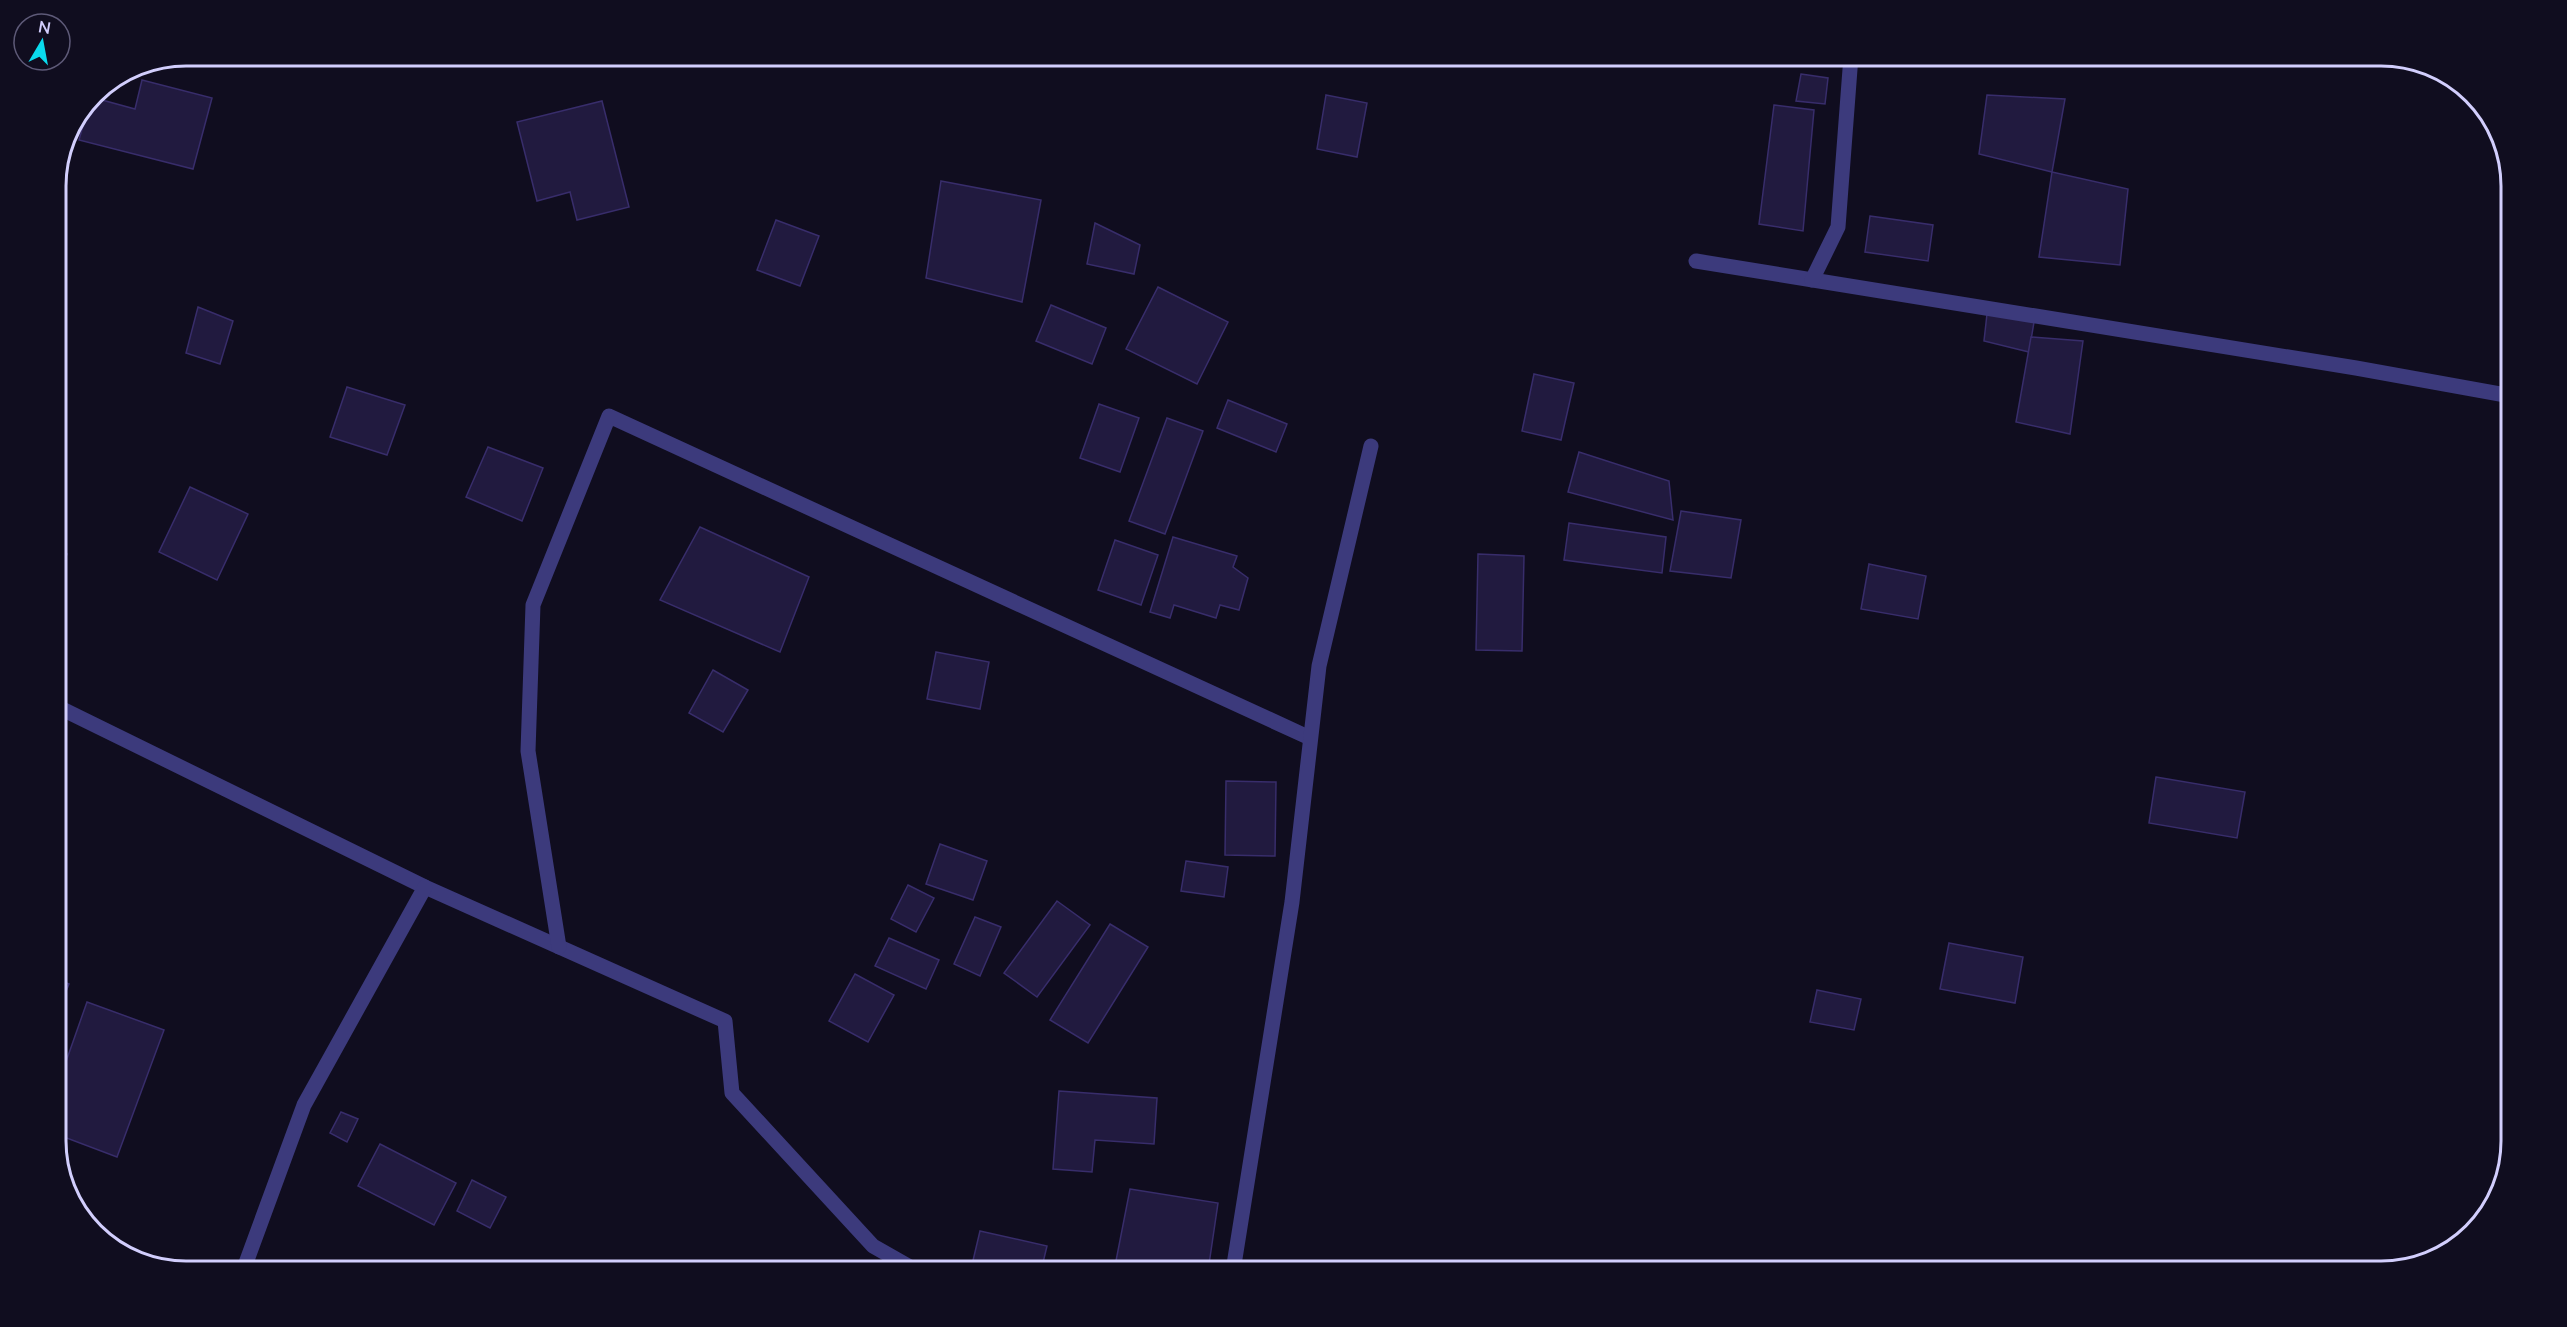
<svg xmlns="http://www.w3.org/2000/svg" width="2567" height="1327" font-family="Lato,sans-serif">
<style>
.building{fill:#211a3f;stroke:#382d6b;stroke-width:1.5}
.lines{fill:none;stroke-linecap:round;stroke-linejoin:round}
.minor{stroke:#3c3a7c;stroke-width:15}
.rim{fill:none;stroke:#d2cefd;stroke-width:3}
</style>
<rect width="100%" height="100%" fill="#100d1f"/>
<!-- building -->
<g class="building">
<polygon points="1801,74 1828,78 1825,104 1796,101"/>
<polygon points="142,80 212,98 193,169 79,140 91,97 135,109"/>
<polygon points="1326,95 1367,103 1357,157 1317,149"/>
<polygon points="1987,95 2065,99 2052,172 1979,154"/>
<polygon points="602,101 629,207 577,220 570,192 537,201 517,122"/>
<polygon points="1774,105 1814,110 1803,231 1759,224"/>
<polygon points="2052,172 2128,189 2120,265 2039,257"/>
<polygon points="941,181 1041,200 1022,302 926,278"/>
<polygon points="1870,216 1933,225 1928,261 1865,252"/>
<polygon points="776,220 819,236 800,286 757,270"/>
<polygon points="1095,223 1140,245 1134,274 1087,264"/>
<polygon points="1158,287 1228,322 1197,384 1126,349"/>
<polygon points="1051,305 1106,328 1092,364 1036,341"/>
<polygon points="198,307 233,321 220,364 186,353"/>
<polygon points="1987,314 2034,322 2029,352 1984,341"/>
<polygon points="2031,337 2083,341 2070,434 2016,422"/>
<polygon points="1534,374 1574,383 1561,440 1522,431"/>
<polygon points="347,387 405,405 387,455 330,437"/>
<polygon points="1228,400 1287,424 1276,452 1217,428"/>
<polygon points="1099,404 1139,418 1120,472 1080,458"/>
<polygon points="1167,418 1203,431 1165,534 1129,521"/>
<polygon points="488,447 543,468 522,521 466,497"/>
<polygon points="1579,452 1669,481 1673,520 1568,492"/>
<polygon points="190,487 248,514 217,580 159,552"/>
<polygon points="1681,511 1741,520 1731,578 1670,571"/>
<polygon points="1569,523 1666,537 1662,573 1564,560"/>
<polygon points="700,527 809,577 780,652 660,600"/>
<polygon points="1173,537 1237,556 1233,567 1248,578 1239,610 1220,605 1216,618 1174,605 1170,618 1150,612"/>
<polygon points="1115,540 1158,555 1141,605 1098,590"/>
<polygon points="56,550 67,554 56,584"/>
<polygon points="1478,554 1524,556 1522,651 1476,650"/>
<polygon points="1869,564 1926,576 1918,619 1861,609"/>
<polygon points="936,652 989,662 980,709 927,699"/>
<polygon points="713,670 748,690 723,732 689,713"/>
<polygon points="2156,777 2245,792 2237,838 2149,823"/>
<polygon points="1226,781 1276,782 1275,856 1225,855"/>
<polygon points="940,844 987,861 973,900 926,884"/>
<polygon points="1186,861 1228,867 1224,897 1181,891"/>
<polygon points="908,885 934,898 916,932 891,919"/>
<polygon points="1057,901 1090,925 1037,997 1004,973"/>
<polygon points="975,917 1001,927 980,976 954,964"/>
<polygon points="1110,924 1148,947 1088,1043 1050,1020"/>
<polygon points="889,938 939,960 926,989 875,966"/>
<polygon points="1949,943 2023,957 2015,1003 1940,989"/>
<polygon points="855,974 894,995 868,1042 829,1021"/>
<polygon points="56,979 69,984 56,1016"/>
<polygon points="1817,990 1861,999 1854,1030 1810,1022"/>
<polygon points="87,1002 164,1030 117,1157 56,1134 56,1090"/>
<polygon points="1059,1091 1157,1098 1154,1144 1095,1140 1092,1172 1053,1169"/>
<polygon points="341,1112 358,1119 347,1142 330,1133"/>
<polygon points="380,1144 456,1183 434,1225 358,1186"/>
<polygon points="472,1180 506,1197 490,1228 457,1211"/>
<polygon points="1130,1189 1218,1203 1208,1271 1114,1271"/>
<polygon points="980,1231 1047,1246 1041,1271 984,1271 971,1269"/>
</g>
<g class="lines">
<!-- minor -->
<g class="minor">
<polyline points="1696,261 2356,368 2511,396"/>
<polyline points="1812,280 1838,227 1851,56"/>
<polyline points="56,706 425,887 725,1021 732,1093 873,1246 917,1271"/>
<polyline points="559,947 528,751 533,605 609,416 1310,738"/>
<polyline points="243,1271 304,1105 425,887"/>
<polyline points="1233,1271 1292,902 1319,666 1371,446"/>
</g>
</g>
<!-- crop -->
<path d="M0 0H2567V1327H0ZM186 66H2381A120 120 0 0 1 2501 186V1141A120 120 0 0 1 2381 1261H186A120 120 0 0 1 66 1141V186A120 120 0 0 1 186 66Z" fill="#100d1f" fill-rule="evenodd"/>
<path class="rim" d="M186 66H2381A120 120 0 0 1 2501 186V1141A120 120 0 0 1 2381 1261H186A120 120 0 0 1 66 1141V186A120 120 0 0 1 186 66Z"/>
<!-- north arrow -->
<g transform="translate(42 42) rotate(10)"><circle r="28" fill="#100d1f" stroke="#5e5a78" stroke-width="1.5"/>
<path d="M0-4.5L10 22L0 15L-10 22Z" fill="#0adbed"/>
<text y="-9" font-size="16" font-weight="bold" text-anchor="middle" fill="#d2cefd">N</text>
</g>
</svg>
